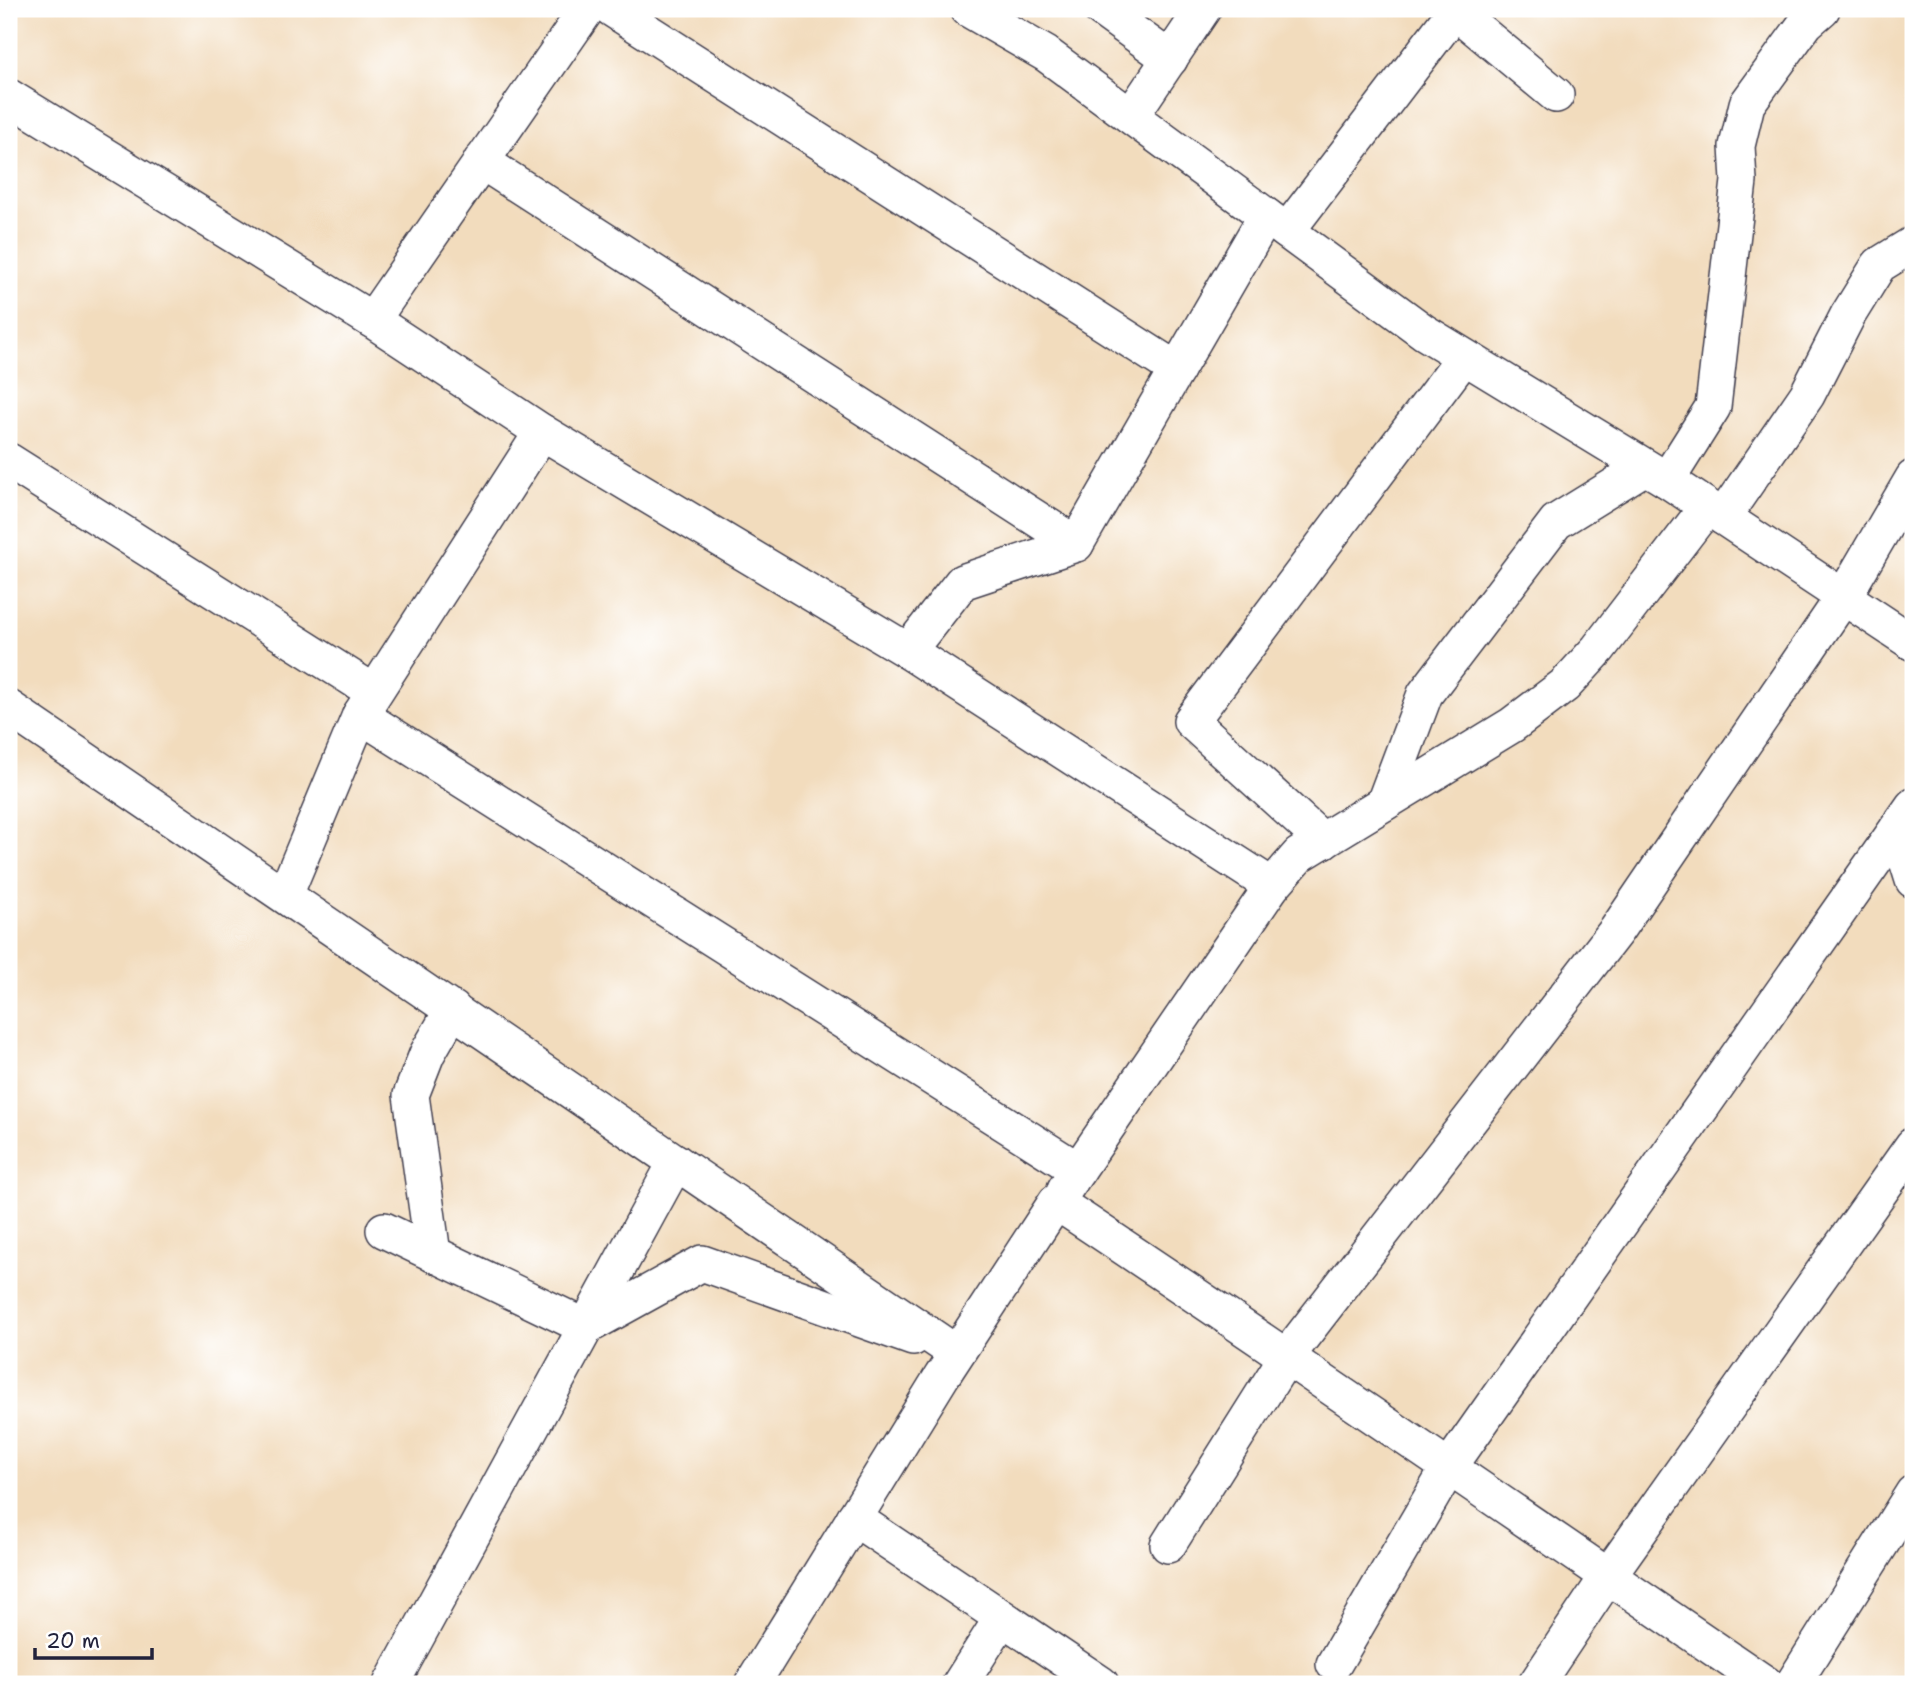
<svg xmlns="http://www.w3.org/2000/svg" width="1922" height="1693" font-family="'Shantell Sans',sans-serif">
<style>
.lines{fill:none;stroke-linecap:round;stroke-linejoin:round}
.street-casing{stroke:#413e4e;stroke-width:38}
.street{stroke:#fff;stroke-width:35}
</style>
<rect width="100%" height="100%" fill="#fff"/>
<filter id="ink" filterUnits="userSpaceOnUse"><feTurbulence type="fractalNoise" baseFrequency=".0143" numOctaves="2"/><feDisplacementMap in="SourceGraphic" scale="14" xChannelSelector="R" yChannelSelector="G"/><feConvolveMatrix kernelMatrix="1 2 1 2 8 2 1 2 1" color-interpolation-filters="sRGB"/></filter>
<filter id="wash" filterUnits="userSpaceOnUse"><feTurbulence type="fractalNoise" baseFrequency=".00686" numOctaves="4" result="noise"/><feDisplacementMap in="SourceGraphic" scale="28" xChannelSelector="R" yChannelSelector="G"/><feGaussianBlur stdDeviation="1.57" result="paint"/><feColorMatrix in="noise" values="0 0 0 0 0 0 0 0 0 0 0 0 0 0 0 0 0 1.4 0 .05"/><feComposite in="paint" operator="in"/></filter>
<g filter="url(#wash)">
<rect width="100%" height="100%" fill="#f2dcbd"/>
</g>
<g filter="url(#ink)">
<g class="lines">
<defs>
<g id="street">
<polyline points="612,9 1177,370"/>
<polyline points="968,9 1046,54 1424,332 1667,480 1913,643"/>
<polyline points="1101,9 1170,59"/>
<polyline points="1455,11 1556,95"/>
<polyline points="9,97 372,320 542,432 908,651 1272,886"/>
<polyline points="1131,116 1203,9"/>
<polyline points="481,161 1076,544"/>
<polyline points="1287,231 1455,11 1452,9"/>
<polyline points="372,320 587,9"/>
<polyline points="542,432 360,715 1078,1170"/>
<polyline points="9,461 374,692"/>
<polyline points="1667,480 1713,407 1739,181 1737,146 1747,104 1806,23 1822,9"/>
<polyline points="1723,517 1807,395 1848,315 1879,265 1913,244"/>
<polyline points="908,651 962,582 1076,544 1266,216"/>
<polyline points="9,708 956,1353"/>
<polyline points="1384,803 1425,694 1556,522 1645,467"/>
<polyline points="1897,829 1913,880"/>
<polyline points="1323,841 1191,721 1464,357"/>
<polyline points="285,895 360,715"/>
<polyline points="1065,1189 1272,886 1299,855 1512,725 1565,685 1598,649 1707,507"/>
<polyline points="384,1230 586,1327 702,1263 913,1338"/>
<polyline points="433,1254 411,1095 427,1054 453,1009"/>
<polyline points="854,1518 1101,1684"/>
<polyline points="1168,1545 1287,1356 1616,931 1844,596 1913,478"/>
<polyline points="1334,1664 1448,1469 1913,806"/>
<polyline points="391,1684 676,1162"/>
<path d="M752 1684 942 1376 1056 1202C1294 1360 1530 1523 1766 1684"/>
<polyline points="960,1684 1002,1618"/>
<polyline points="1536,1684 1608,1576 1913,1145"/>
<polyline points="1793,1684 1913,1493"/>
</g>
</defs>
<!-- street casing -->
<use href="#street" class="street-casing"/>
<!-- street -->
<use href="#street" class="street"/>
</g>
</g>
<!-- margin -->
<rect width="1922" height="1693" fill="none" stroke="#fff" stroke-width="35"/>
<!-- scale -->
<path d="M35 1648v10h117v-10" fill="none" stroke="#22223b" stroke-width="3.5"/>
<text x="46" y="1648" font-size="21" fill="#22223b" stroke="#ffffff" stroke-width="5" paint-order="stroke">20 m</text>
</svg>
